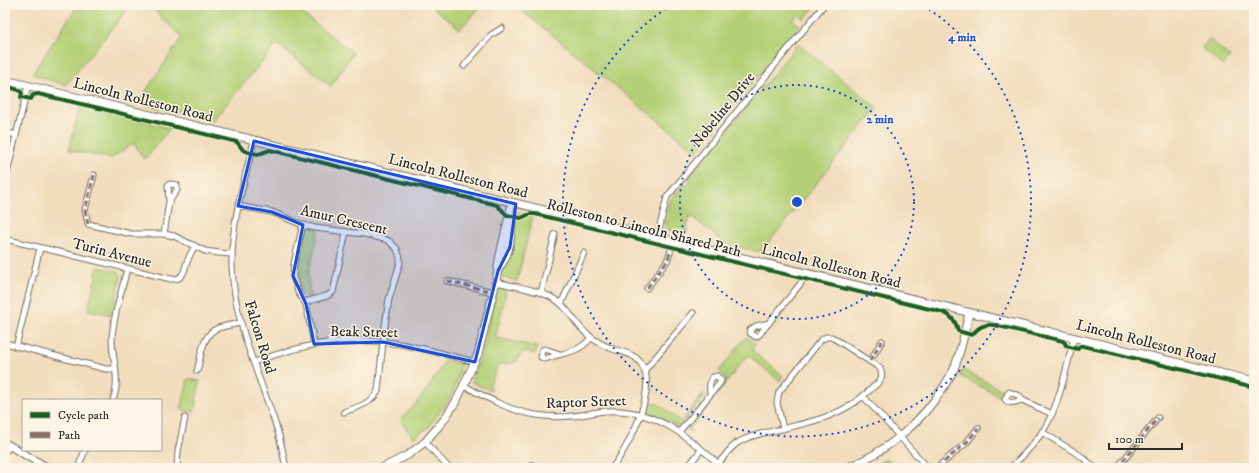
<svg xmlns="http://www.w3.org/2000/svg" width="1259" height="473" font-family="'IM FELL DW Pica',serif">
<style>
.green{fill:#b3d076;stroke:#6f7e50}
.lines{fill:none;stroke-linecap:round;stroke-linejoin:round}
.street-casing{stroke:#70695d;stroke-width:7}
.secondary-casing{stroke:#70695d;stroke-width:9}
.street{stroke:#fff;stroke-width:5}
.secondary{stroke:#fff;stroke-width:7}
.quiet{stroke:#8d6e63;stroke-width:3;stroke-dasharray:6 3;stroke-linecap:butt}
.cycleway-casing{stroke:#fcf5e5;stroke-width:6}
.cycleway{stroke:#1b5e20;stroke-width:4}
.marked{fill:#1d4ed8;fill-opacity:0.2;stroke:#1d4ed8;stroke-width:3;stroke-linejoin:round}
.ring{fill:none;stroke:#1d4ed8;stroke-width:2;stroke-dasharray:2 4}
.labels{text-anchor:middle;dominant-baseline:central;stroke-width:3;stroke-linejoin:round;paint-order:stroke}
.street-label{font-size:15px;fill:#2b2b2b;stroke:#fcf5e5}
.centre{fill:#1d4ed8;stroke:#fcf5e5;stroke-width:2}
.ring-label{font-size:12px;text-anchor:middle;font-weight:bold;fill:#1d4ed8;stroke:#fcf5e5;stroke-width:3;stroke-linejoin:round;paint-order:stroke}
</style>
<rect width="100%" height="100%" fill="#fcf5e5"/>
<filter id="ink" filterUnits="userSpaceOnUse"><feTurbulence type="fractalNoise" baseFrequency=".025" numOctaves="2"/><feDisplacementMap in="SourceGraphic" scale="8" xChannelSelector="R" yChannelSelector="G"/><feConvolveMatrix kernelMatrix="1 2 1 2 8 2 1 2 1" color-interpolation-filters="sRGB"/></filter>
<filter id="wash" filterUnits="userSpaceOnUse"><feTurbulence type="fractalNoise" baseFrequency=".012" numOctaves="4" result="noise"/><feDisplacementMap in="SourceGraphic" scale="16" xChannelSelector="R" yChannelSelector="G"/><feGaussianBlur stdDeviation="0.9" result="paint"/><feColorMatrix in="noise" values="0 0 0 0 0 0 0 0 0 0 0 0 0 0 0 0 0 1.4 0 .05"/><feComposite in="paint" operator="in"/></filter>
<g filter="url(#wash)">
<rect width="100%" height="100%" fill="#f1dcbb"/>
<!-- green -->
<g class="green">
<polygon points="78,5 131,5 66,85 32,74"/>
<polygon points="149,5 297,5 305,11 303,14 353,53 331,86 277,44 213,120 138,103 182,37"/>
<polygon points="430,5 482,5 460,29"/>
<polygon points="515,5 816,5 804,19 798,14 793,20 800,26 756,79 753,79 751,84 712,134 708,134 706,136 707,140 697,152"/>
<polygon points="1209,39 1230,57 1223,66 1202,48"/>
<polygon points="798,44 877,108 761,252 725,244 690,215 686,234 667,230 665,226 671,199 683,185 687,185 690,182 689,178"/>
<polygon points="80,106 170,128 144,160 134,143 112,158 69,150"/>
<polygon points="517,212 533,215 517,281 501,277 506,263"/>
<path d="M307 226 319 229 308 276 310 297H306C289 283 298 243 307 226Z"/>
<polygon points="98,267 118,271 121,276 112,315 88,310"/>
<path d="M496 282 506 292 496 335 497 338 537 347 535 354C522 351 522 350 516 362L498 365 490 385 492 391 471 382 483 351Z"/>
<polygon points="746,337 755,345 753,348 753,352 783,376 780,381 749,356 747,356 690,428 690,432 687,429 725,381 725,377 719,371"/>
<path d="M445 361 461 364 455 387 448 401 428 428 421 432 414 438 400 420C420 401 431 385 445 361Z"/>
<polygon points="963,370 1004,391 1001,397 960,376"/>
<polygon points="188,379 200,381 194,412 181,410"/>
<polygon points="703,394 705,396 680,426 677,426 647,411 650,401 660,405 681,422"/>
<polygon points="887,459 894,468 869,468"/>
</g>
</g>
<g filter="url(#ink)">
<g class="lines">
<defs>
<g id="street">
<polyline points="464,66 491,35 502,28"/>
<polyline points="5,132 16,135"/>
<path d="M254 141C244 182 231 223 232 266 234 323 259 374 276 426 281 440 283 454 286 468"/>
<polyline points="94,175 85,210 88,224 131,234 164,234 174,236 205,251 219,253 232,254"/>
<polyline points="5,181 28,86"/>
<path d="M238 206 272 212 303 225 315 228 364 234 384 239 389 241 397 249 400 258V263L389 299 384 332 378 391C371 404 357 407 344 412"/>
<polyline points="303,225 294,263 293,276 298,292 306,304 314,344"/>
<polyline points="164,234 169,202 168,185 170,184 177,185 177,190 169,202"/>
<polyline points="657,238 667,197 824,5"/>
<path d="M5 239 171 279C183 280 184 272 187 262 189 256 192 251 195 246"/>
<polyline points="447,281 493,292"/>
<path d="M496 282C516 287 546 290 561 304 571 313 577 326 587 334 595 341 606 347 616 350 623 352 630 353 636 358 664 381 629 446 612 468"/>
<polyline points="647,288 667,261 674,242"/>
<polyline points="541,293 555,234"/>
<polyline points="305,302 327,296 333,292 346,232"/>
<polyline points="561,304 584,253"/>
<polyline points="769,323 756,326 750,330 750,333 756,337 759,335 801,283 804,273"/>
<polyline points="5,343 106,369 116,369"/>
<polyline points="16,347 40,248"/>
<path d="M560 354 545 349 542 350 541 357 545 359C564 352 577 354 591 338"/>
<polyline points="870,361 882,341"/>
<path d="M254 362C304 344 346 335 400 344 425 348 450 356 475 362"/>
<polyline points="645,370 693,313"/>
<path d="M197 371C201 358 202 335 216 329 223 326 232 325 240 323"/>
<path d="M463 385C487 398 510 411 536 415 548 417 561 417 573 416 584 415 595 412 606 411 654 408 689 437 723 468"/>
<polyline points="863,396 928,468"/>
<path d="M113 400C121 379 112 360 112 339 113 315 122 292 127 268"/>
<path d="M1022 400C1016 402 1009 405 1005 399L1009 392 1020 396 1022 400 1052 414"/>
<path d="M679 432 720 383 721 380 717 376 713 377C708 382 710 388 710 394"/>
<polyline points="1042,432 1081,456 1095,468"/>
<polyline points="425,442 449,468"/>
<polyline points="5,452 10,446"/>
<path d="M718 464C724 457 731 446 739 442 751 435 764 433 777 430 812 422 843 416 870 390 878 383 885 379 880 368L832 337H826L821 340 779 392 777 403 783 429"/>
<polyline points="532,465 539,468"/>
<polyline points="78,468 85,450"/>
<polyline points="177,468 178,451 185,418"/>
<polyline points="687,468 701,450"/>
<polyline points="937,468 967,442 978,428"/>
<path d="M1010 468C1022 457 1038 440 1046 426 1060 402 1067 365 1074 338"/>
<polyline points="1117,468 1158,418"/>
</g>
<g id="secondary">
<polyline points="5,80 1254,381"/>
<path d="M498 270C511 252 510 241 512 220"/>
<polyline points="5,443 48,468"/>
<polyline points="382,468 408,455 425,442 443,421 457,400 478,354 496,282 499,259 512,203"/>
<path d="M846 468C887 452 922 422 945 385 948 379 952 374 954 369 961 351 965 332 969 313"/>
</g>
</defs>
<!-- street casing -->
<use href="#street" class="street-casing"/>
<!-- secondary casing -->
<use href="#secondary" class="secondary-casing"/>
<!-- street -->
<use href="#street" class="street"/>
<!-- secondary -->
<use href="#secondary" class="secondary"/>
<!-- quiet -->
<g class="quiet">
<polyline points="88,224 85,210 94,175"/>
<polyline points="447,281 493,292"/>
<polyline points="647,288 667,261 673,245"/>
<polyline points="870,361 882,341"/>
<polyline points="937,468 967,442 978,428"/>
<polyline points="1117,468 1158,418"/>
</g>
<defs>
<path id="cycleway" d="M5 86 19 90 22 93 21 97 31 99 33 95 38 94 103 109 237 142 243 150 251 153 259 154 270 150 497 205 507 215 521 218 530 214H535L942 312C951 315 956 321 958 331L972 335C978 327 984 324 994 325L1063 341 1065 343 1066 346 1078 349 1080 346H1083L1254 387"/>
</defs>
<!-- cycleway casing -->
<use href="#cycleway" class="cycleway-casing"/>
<!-- cycleway -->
<use href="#cycleway" class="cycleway"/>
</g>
</g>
<!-- marked area -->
<path class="marked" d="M254 141 516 204 510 247 498 271 475 362 383 342 314 344 306 304 293 276 303 225 272 212 238 206Z"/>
<!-- distance rings -->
<g class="ring">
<circle cx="797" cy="202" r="117"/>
<path d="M924 6A234 234 0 1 1 670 6"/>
</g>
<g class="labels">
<!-- street labels -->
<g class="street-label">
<text transform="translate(143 100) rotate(14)">Lincoln Rolleston Road</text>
<text transform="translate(723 110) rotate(-51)">Nobeline Drive</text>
<text transform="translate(458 176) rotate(14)">Lincoln Rolleston Road</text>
<text transform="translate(344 220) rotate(13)">Amur Crescent</text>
<text transform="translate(644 228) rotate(14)">Rolleston to Lincoln Shared Path</text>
<text transform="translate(112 253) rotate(14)">Turin Avenue</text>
<text transform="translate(831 266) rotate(14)">Lincoln Rolleston Road</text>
<text transform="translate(364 332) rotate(1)">Beak Street</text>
<text transform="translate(260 337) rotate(73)">Falcon Road</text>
<text transform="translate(1146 342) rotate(14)">Lincoln Rolleston Road</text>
<text transform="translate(586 402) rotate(-2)">Raptor Street</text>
</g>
</g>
<circle cx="797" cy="202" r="6" class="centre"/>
<g class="ring-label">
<text x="962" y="41">4 min</text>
<text x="880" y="123">2 min</text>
</g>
<!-- margin -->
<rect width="1259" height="473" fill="none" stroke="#fcf5e5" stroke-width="20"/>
<!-- legend -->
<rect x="22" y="399" width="140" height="52" fill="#fcf5e5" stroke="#a8a49b"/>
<rect x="30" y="412" width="20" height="6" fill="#1b5e20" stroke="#a8a49b"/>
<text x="58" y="419" font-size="12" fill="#2b2b2b">Cycle path</text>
<rect x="30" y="432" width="20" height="6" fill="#8d6e63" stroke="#a8a49b"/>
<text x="58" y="439" font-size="12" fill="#2b2b2b">Path</text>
<!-- scale -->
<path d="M1109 443v6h73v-6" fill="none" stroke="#2b2b2b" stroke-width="2"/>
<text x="1115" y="443" font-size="12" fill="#2b2b2b" stroke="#fcf5e5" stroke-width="3" paint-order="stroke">100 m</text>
</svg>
